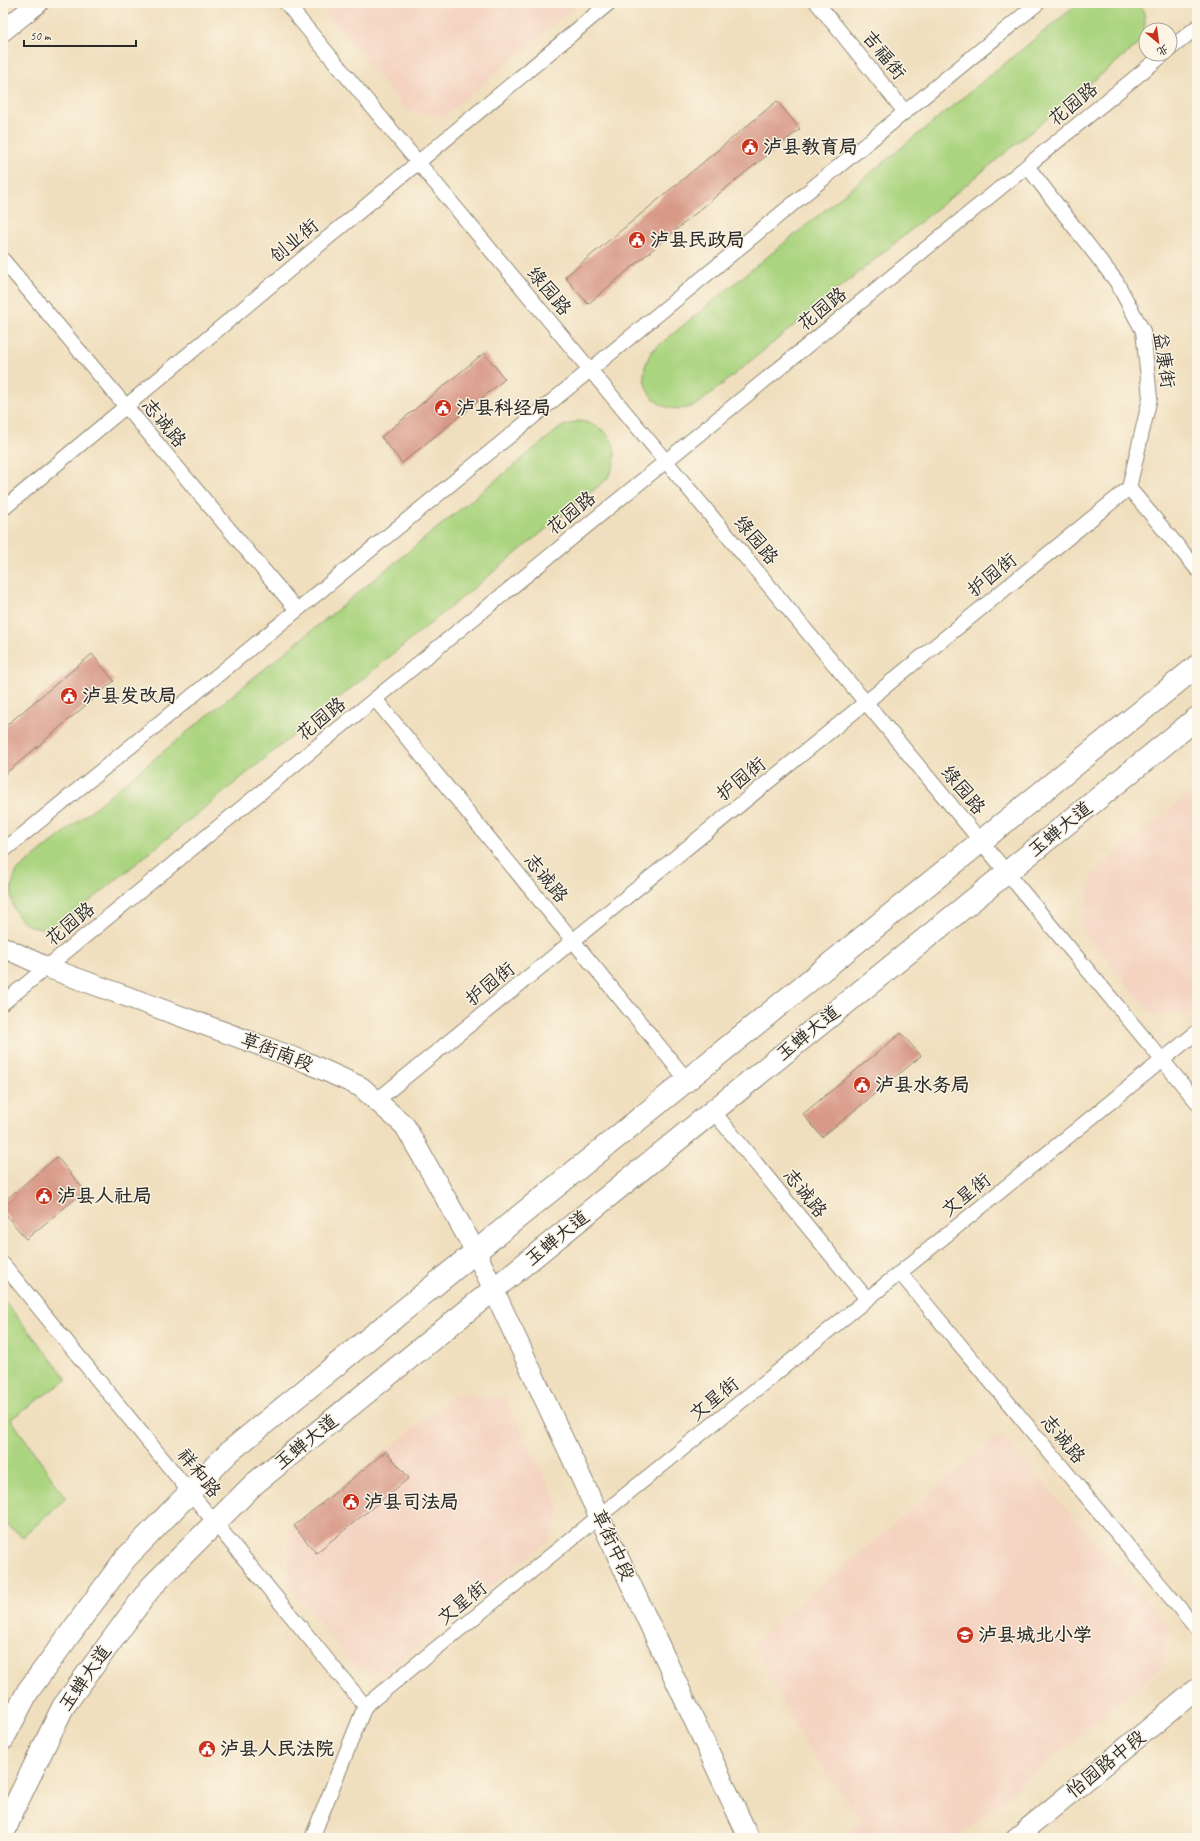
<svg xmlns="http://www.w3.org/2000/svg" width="1200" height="1841" font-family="Caveat,'LXGW WenKai TC',sans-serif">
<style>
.built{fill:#f4d3c1}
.green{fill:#aad47f;stroke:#6a8055}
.building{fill:#d89987}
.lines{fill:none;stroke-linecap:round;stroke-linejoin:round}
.minor-casing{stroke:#8e8574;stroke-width:16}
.secondary-casing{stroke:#8e8574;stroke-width:22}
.primary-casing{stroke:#8e8574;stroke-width:24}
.minor{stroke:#fff;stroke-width:14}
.secondary{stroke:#fff;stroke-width:20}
.primary{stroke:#fff;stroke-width:22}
.labels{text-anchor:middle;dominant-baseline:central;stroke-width:3;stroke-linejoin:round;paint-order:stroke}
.street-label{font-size:19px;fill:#2b2b2b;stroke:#fcf5e5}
.poi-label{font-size:19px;font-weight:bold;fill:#2b2b2b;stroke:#fcf5e5;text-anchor:start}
</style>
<rect width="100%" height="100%" fill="#fcf5e5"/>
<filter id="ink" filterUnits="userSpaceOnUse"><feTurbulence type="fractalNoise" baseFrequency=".025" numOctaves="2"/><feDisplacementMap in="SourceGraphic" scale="8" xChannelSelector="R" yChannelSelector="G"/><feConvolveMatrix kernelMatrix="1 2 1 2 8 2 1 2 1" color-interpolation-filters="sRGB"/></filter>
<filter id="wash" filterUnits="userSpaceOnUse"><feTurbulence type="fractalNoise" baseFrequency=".012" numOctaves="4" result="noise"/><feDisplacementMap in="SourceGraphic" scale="16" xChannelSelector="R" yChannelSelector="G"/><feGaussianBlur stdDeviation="0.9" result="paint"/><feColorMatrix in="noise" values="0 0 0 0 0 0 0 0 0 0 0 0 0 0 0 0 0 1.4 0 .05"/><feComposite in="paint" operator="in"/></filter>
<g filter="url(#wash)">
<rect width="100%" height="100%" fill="#f0dfbe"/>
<!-- built -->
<g class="built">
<polygon points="318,3 579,3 445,116 408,112"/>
<polygon points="1197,788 1197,1011 1192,1015 1150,1013 1081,928 1093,873"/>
<polygon points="454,1395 504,1398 561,1508 550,1539 385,1672 356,1668 288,1584 289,1530"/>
<polygon points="1001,1434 1168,1626 1164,1665 957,1838 842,1838 862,1822 802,1740 753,1643"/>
</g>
<!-- green -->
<g class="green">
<path d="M1079 3H1140C1148 19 1146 32 1136 46L698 404C660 422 628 385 653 350Z"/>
<path d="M578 421C611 424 626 453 606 480L62 924C24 942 0 905 17 871L561 427Z"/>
<polygon points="3,1299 67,1379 11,1419 66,1498 23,1537 3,1522"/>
</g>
<g id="blocks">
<!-- building -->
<g class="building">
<polygon points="777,101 800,129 721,192 588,304 565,277"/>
<polygon points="484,353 505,379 402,463 381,437"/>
<polygon points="92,654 114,681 3,776 3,728"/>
<polygon points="901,1033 921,1056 822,1137 803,1114"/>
<polygon points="57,1157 85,1191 26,1239 3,1211 3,1202"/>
<polygon points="386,1451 409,1478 316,1553 294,1526"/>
</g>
</g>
</g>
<g filter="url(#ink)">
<use href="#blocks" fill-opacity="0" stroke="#8e8574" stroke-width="1"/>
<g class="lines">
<defs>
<g id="minor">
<polyline points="286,3 1197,1102"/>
<polyline points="817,3 905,112"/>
<polyline points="1170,49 1197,27"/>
<polyline points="1027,166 1116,281 1143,331 1150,398 1129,488 1197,569"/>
<polyline points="3,260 297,610"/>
<polyline points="3,509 609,3"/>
<polyline points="375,699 687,1080"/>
<polyline points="3,851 1038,3"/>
<polyline points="3,1003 1164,54"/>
<polyline points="376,1101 1129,488"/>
<polyline points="713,1111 867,1299"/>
<polyline points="3,1264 365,1706"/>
<polyline points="900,1273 1197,1629"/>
<polyline points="312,1838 365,1706 1197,1032"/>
</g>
<g id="secondary">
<polyline points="3,31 38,3"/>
<polyline points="3,947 46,967 306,1062 361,1087 405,1126 476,1252 749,1838"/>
<polyline points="1016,1838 1197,1689"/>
</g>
<g id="primary">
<polyline points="3,1739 28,1691 125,1559 229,1452 1197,666"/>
<polyline points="3,1834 14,1808 63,1707 151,1587 254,1484 1197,718"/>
</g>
</defs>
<!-- minor casing -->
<use href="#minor" class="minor-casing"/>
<!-- secondary casing -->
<use href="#secondary" class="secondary-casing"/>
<!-- primary casing -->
<use href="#primary" class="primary-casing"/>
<!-- minor -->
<use href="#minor" class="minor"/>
<!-- secondary -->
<use href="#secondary" class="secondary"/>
<!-- primary -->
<use href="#primary" class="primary"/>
</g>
</g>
<!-- icons -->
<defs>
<symbol id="civic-disc" viewBox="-11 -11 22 22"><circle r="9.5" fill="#c8321e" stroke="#fcf5e5"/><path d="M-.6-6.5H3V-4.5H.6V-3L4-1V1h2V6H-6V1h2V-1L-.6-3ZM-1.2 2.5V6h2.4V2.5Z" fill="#fff"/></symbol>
<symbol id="school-disc" viewBox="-11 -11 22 22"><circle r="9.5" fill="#c8321e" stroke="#fcf5e5"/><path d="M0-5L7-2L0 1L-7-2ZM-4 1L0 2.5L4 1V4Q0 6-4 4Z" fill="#fff"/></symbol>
</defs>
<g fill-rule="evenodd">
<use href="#civic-disc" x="740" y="137" width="20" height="20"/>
<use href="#civic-disc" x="627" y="230" width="20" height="20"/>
<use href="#civic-disc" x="433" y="398" width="20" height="20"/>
<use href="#civic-disc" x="59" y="686" width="20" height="20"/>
<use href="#civic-disc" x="852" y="1075" width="20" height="20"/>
<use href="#civic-disc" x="34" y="1186" width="20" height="20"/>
<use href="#civic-disc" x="341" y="1492" width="20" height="20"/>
<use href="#school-disc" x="955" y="1625" width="20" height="20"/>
<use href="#civic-disc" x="197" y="1739" width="20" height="20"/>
</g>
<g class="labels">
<!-- street labels -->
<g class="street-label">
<text transform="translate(884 55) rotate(51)">吉福街</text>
<text transform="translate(1073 104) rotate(-39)">花园路</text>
<text transform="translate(294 241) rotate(-40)">创业街</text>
<text transform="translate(549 291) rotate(50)">绿园路</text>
<text transform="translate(822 309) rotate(-39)">花园路</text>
<text transform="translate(1164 360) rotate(82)">益康街</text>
<text transform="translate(164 423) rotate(50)">志诚路</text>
<text transform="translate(571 513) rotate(-39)">花园路</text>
<text transform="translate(756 540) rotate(50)">绿园路</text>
<text transform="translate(992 575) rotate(-39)">护园街</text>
<text transform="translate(321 719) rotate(-39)">花园路</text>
<text transform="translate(741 779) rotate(-39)">护园街</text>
<text transform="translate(963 790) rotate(50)">绿园路</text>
<text transform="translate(1060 829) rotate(-39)">玉蝉大道</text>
<text transform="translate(546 878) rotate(51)">志诚路</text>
<text transform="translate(70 924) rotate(-39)">花园路</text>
<text transform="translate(490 984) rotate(-39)">护园街</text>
<text transform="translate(808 1033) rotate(-39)">玉蝉大道</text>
<text transform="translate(277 1052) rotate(21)">草街南段</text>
<text transform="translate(805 1193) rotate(51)">志诚路</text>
<text transform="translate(966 1195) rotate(-39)">文星街</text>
<text transform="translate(557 1238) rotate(-39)">玉蝉大道</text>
<text transform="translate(714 1399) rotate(-39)">文星街</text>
<text transform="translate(1063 1439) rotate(50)">志诚路</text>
<text transform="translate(306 1442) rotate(-39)">玉蝉大道</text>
<text transform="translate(199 1473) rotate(51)">祥和路</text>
<text transform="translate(613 1545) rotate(65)">草街中段</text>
<text transform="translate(462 1603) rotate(-39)">文星街</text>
<text transform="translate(85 1678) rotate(-55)">玉蝉大道</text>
<text transform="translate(1106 1764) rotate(-39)">怡园路中段</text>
</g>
<!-- poi labels -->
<g class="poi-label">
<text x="763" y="147">泸县教育局</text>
<text x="650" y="240">泸县民政局</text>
<text x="456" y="408">泸县科经局</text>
<text x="82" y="696">泸县发改局</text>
<text x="875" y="1085">泸县水务局</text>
<text x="57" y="1196">泸县人社局</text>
<text x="364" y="1502">泸县司法局</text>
<text x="978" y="1635">泸县城北小学</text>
<text x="220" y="1749">泸县人民法院</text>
</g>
</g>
<!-- margin -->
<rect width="1200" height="1841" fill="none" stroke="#fcf5e5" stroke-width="16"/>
<!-- north arrow -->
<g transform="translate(1158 42) rotate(151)"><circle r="19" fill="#fcf5e5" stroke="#a8a49b"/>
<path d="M0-3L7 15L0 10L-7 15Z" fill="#c8321e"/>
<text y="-6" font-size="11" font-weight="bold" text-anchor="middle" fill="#2b2b2b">北</text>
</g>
<!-- scale -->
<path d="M24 40v6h112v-6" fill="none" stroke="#2b2b2b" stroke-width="2"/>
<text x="30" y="40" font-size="12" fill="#2b2b2b" stroke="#fcf5e5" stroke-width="3" paint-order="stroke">50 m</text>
</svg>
